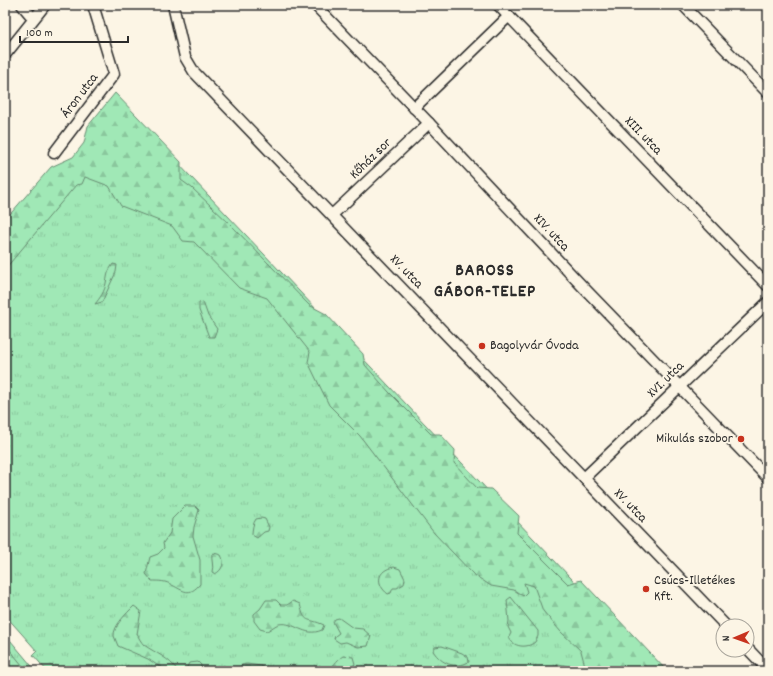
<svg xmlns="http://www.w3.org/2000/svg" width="773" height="676" font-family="Dekko,sans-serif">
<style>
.grass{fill:url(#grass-tufts);stroke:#668a70}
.forest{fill:url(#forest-firs);stroke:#668a70}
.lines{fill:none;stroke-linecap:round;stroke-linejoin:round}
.minor-casing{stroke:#2b2b2b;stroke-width:13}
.minor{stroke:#fcf5e5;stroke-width:10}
.poi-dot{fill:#c8321e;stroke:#fcf5e5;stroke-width:1.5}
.labels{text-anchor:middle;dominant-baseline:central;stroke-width:4;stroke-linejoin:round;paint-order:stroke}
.street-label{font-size:14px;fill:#2b2b2b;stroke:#fcf5e5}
.poi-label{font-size:14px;fill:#2b2b2b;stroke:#fcf5e5;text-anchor:start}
.district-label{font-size:18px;font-weight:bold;letter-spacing:1px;fill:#2b2b2b;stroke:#fcf5e5}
</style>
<defs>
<pattern id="grass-tufts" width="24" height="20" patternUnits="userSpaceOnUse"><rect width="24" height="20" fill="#a0e8b6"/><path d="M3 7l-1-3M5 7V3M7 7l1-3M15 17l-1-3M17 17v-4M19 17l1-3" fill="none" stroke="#8ac79d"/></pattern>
<pattern id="forest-firs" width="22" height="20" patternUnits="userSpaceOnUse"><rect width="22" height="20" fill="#a0e8b6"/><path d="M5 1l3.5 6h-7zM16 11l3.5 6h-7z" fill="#8ac79d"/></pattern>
</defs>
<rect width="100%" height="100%" fill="#fcf5e5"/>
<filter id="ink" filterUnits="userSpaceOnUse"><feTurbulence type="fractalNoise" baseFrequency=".025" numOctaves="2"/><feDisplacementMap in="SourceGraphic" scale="8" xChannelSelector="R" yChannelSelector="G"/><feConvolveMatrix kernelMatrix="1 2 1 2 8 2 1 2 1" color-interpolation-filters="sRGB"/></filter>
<g filter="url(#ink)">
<!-- grass -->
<g class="grass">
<polygon points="119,101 659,671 47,671 33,655 37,651 5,615 5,252"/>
<polygon points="5,634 36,671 5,671"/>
</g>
<!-- forest -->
<g class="forest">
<polygon points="115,93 181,162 181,180 192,188 230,224 309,305 326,314 363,354 365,365 389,392 431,434 440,434 455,450 454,463 477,488 491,489 519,516 517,533 568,584 581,580 667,671 592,671 585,666 581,651 561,632 543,611 534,586 524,583 527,592 523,596 514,590 491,586 473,574 434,533 360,436 329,405 308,362 310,352 267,298 239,288 194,242 183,241 172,226 121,206 109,186 85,177 82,184 76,185 5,269 5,220 51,167 73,157 84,143 88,126"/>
<path d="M113 264 117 265 116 272 102 302 95 304C100 298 105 291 106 283 108 273 107 273 113 264Z"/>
<polygon points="203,302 208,316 217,329 214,337 209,337 199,310 199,303"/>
<path d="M185 506H195L199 510 194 527 193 536 200 560V584C189 597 184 591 172 585 166 581 159 581 152 581L146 574 150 557 158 554 164 548 163 543 170 533 172 519Z"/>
<path d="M261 518 265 519 269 527 268 531 264 532 257 538 252 535C252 530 253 523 256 519Z"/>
<path d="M214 553 221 555C225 562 223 570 215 574L212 572C214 565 211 561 212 554Z"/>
<path d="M394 567 400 569 405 579 404 584 397 588H393L391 593 388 594C375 584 377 570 394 567Z"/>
<path d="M511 597 538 631V636C537 638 536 640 535 642 527 649 512 647 509 637L511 633 508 627 509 621 507 600Z"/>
<path d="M266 600H276L281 605H287L293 601 300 604C305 625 307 617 324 625L322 630C304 638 295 621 279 624 275 625 271 629 267 631L260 629 254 621V614L260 609Z"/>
<path d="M134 606 141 611 137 634C139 638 141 642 144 645 157 654 168 657 178 671H166L148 659 118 646C117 643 115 639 114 636 113 626 127 613 134 606Z"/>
<polygon points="339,618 353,628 363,629 371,636 368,646 358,647 346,642 340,643 334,639 335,636 339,633 333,622 335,619"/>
<polygon points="5,644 27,671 5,671"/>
<path d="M442 646 462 653 468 657 469 662C454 669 442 664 433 651L435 647Z"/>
<path d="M343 656 353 657 355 664C347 672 337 671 326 671 334 667 336 660 343 656Z"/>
<polygon points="198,662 201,665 201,671 187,671 187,667 189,663"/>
<polygon points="247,664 261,666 268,671 234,671 242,665"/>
<path d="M558 664C564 665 569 666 573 671H557L556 667Z"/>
</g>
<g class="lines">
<defs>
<g id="minor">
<polyline points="22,5 33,18"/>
<polyline points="173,5 185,57 194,72 726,626"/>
<polyline points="315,5 429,123 583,287 768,478"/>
<polyline points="498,5 768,286"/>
<polyline points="683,5 768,93"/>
<polyline points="5,55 45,5"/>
<polyline points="414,108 509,16"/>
<polyline points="54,153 114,74 93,5"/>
<polyline points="332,215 429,123"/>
<polyline points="584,478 768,302"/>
<polyline points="747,648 768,670"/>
</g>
</defs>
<!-- minor casing -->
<use href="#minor" class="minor-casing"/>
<!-- minor -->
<use href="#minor" class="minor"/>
</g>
</g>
<!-- markers -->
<g class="poi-dot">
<circle cx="482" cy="346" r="4"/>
<circle cx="741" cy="439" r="4"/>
<circle cx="646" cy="589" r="4"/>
</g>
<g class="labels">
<!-- street labels -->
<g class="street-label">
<text transform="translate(80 96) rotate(-53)">Áron utca</text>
<text transform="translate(643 136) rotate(46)">XIII. utca</text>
<text transform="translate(371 159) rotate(-44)">Kőház sor</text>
<text transform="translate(551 233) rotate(47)">XIV. utca</text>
<text transform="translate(406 272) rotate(46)">XV. utca</text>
<text transform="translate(666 380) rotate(-44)">XVI. utca</text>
<text transform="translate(630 506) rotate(46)">XV. utca</text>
</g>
<!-- poi labels -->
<g class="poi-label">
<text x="490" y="346">Bagolyvár Óvoda</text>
<text x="733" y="439" text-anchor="end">Mikulás szobor</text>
<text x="654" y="581">Csúcs-Illetékes<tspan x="654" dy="16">Kft.</tspan></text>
</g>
<!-- district labels -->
<g class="district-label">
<text x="485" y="271">BAROSS<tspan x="485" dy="21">GÁBOR-TELEP</tspan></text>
</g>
</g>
<!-- margin -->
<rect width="773" height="676" fill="none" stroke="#fcf5e5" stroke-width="20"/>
<rect x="10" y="10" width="753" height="656" fill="none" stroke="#2b2b2b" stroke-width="1.5" filter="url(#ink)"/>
<!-- north arrow -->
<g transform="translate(735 638) rotate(268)"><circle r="19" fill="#fcf5e5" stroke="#a8a49b"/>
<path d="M0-3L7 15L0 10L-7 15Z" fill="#c8321e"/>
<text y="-6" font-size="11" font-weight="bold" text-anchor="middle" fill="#2b2b2b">N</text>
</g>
<!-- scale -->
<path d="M20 36v6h108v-6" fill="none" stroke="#2b2b2b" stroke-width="2"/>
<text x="26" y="36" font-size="12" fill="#2b2b2b" stroke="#fcf5e5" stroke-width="3" paint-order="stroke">100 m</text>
</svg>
